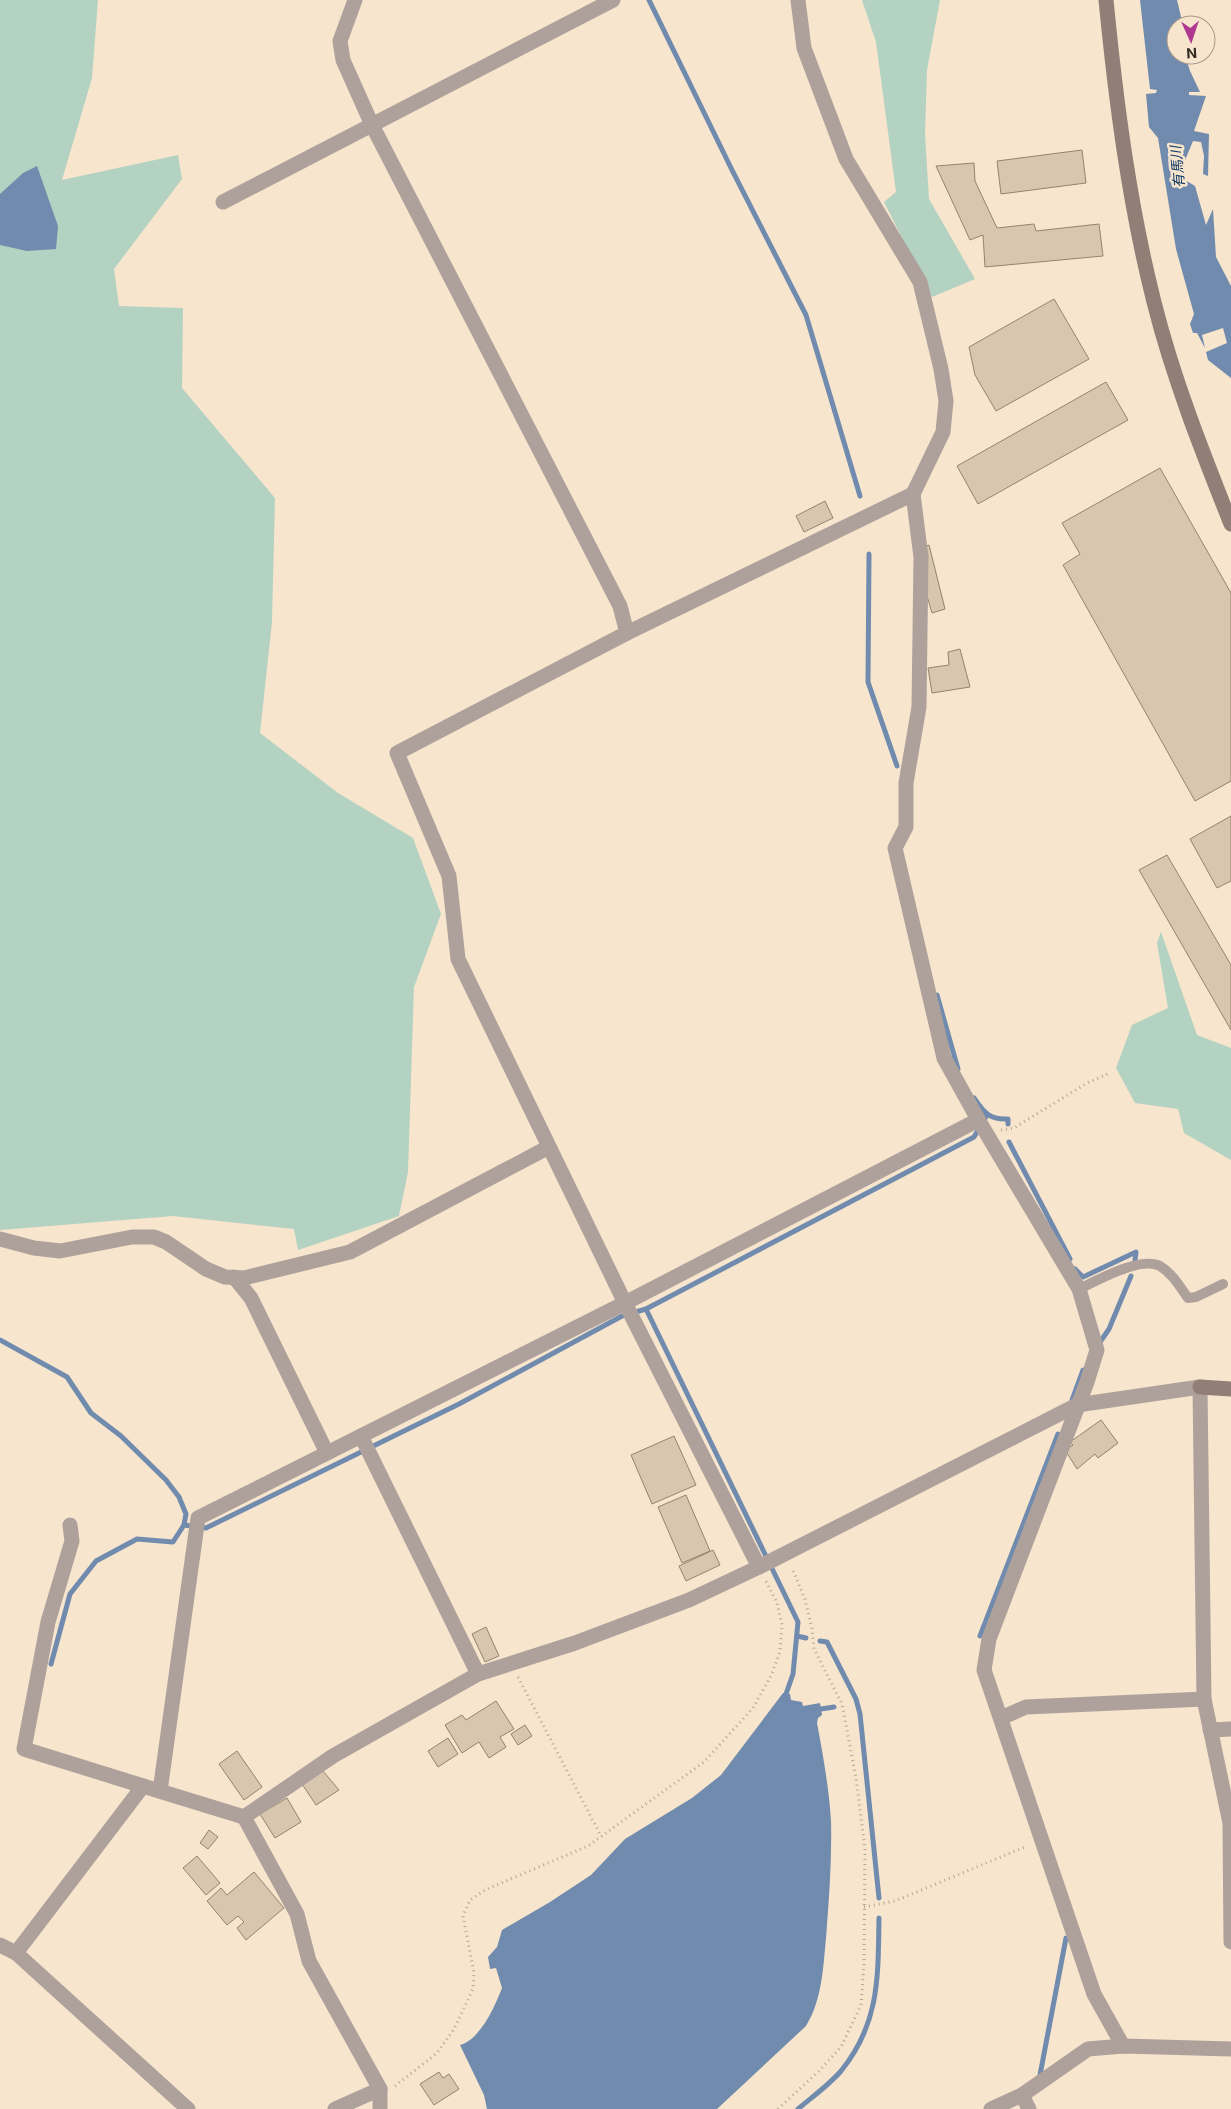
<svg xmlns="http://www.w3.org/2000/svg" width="1231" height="2109" font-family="Inter,'Noto Sans JP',sans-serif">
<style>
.green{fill:#b3d2c2}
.water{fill:#708bae}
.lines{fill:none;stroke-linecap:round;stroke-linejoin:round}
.stream{stroke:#708bae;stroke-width:5}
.building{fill:#d8c6af;stroke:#94846e}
.path{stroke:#b5a794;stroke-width:3;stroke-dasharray:1 4;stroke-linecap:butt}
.lane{stroke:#aea19b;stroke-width:10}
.street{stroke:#aea19b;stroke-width:15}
.secondary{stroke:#917f77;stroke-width:15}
.labels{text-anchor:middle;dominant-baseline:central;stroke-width:5;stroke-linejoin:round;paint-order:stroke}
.water-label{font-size:14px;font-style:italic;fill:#113966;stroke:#f7e5cd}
</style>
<rect width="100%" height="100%" fill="#f7e5cd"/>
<!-- green -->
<g class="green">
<polygon points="0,0 98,0 92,78 62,180 178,155 182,179 114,269 119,306 183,308 182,388 275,498 272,622 260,733 338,793 413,838 441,914 414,987 408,1172 399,1216 298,1250 294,1229 173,1216 0,1230"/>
<polygon points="862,0 940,0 927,70 925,134 929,199 975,279 932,297 884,202 896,192 876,42"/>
<polygon points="1161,932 1197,1035 1231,1048 1231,1160 1184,1133 1178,1109 1135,1103 1116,1068 1132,1025 1168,1008 1157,943"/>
</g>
<!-- water -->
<g class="water">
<polygon points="1140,0 1177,0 1183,25 1176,25 1176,55 1185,55 1190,71 1200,92 1189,92 1189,95 1206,96 1194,131 1209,134 1208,176 1203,174 1204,156 1201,142 1193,141 1183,165 1185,180 1195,186 1206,225 1213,209 1216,257 1231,286 1231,378 1208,360 1206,352 1227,343 1223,328 1202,335 1205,348 1197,333 1193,333 1190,324 1194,314 1176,249 1158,138 1149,127 1146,94 1156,93 1157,90 1150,89"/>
<polygon points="37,166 58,226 56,249 27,251 0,245 0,194 23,173"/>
<path d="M783 1693 790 1694 791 1700 802 1702 803 1706 820 1703 822 1715 818 1718 817 1723C823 1755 829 1788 831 1821 832 1860 829 1899 826 1938 823 1969 822 2000 806 2026L717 2109H487L484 2095 460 2045C480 2040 495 2006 502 1988L496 1968 490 1969 488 1957 497 1947 502 1930 550 1902 591 1875 625 1839 692 1798 721 1775Z"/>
</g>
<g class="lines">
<!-- stream -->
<g class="stream">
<polyline points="649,0 732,170 806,315 860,496"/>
<polyline points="869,554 868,682 897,766"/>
<polyline points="937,995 958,1069"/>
<path d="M974 1098C984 1113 990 1120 1008 1119V1124"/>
<polyline points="1009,1142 1070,1259"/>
<polyline points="1075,1269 1083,1277 1136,1252 1135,1260"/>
<polyline points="0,1340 67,1377 91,1413 121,1436 166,1480 179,1497 186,1514 184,1525"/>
<polyline points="1098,1345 1109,1329 1131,1276"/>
<polyline points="1072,1400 1083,1370"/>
<polyline points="797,1636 806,1638"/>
<polyline points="980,1636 1058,1434"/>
<polyline points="820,1641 827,1642 856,1699 860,1714 879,1898"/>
<polyline points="51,1664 70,1594 96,1561 137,1539 173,1542 184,1525 206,1528 459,1404 622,1316 646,1309"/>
<polyline points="786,1694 793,1674 798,1622 646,1309 974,1137 987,1115"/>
<polyline points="821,1709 834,1707"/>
<polyline points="1040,2075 1066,1938"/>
<path d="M798 2109C812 2097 829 2085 841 2071 880 2023 878 1976 879 1918"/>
</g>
</g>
<!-- building -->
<g class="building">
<polygon points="1082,150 1086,183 1001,194 997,161"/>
<polygon points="974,163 975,181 997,228 1034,224 1036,231 1099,224 1103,256 985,267 983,235 970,240 936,166"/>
<polygon points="1054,299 1089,359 996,411 975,375 969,347"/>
<polygon points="1106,382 1128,420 978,504 957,466"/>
<polygon points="1160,468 1231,593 1231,781 1195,801 1063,565 1080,554 1062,523"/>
<polygon points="825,501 833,518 804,532 796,516"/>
<polygon points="929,545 945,609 932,613 925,589 926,546"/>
<polygon points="960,649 970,687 932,693 928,668 949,665 948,652"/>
<polygon points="1231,816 1231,881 1217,888 1190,839"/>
<polygon points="1167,855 1231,965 1231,1030 1139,870"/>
<polygon points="1101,1420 1118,1443 1098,1458 1095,1454 1077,1469 1065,1450 1073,1445 1070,1442"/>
<polygon points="674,1436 696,1485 652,1504 631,1455"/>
<polygon points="686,1495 710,1551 682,1563 658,1507"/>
<polygon points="713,1550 720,1565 686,1581 679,1566"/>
<polygon points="486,1627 499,1656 485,1662 472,1634"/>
<polygon points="496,1701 514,1729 500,1737 506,1747 489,1758 479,1742 462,1753 445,1725 462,1715 466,1720"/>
<polygon points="525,1725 532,1736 518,1745 511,1734"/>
<polygon points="448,1738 458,1754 438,1767 428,1751"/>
<polygon points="237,1751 262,1787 244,1800 219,1764"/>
<polygon points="323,1771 339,1790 316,1805 302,1784"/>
<polygon points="287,1798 301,1822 275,1838 260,1814"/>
<polygon points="209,1830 218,1837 208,1849 200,1843"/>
<polygon points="197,1856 220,1883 206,1895 183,1868"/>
<polygon points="254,1872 284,1908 246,1940 237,1928 244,1922 238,1916 227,1925 207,1901 221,1888 227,1895"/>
<polygon points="439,2072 443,2078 449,2074 459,2089 434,2105 420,2084"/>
</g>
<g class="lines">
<!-- path -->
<g class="path">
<polyline points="1001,1130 1014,1128 1087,1083 1110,1073"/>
<polyline points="518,1677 601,1836"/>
<polyline points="864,1907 895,1901 1027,1846"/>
<polyline points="395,2086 437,2053 454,2029 473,1989 474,1973 463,1916 470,1900 485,1890 588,1846 704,1762 753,1708 771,1676 780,1652 782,1625 777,1603 766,1581"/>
<polyline points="778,2109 819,2071 841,2047 861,2005 864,1964 865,1849 856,1778 842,1704 814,1649 812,1629 805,1599 792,1568"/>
</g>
<!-- lane -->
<path class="lane" d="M1079 1289C1098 1280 1140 1256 1160 1266 1172 1273 1180 1287 1188 1298L1196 1297 1223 1284"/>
<!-- street -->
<g class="street">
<polyline points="355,0 340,41 343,60 372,125 620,606 627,633"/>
<polyline points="798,0 804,48 846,159 920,282 941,369 946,401 943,432 913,494 921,557 919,707 906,783 906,827 895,848 944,1058 979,1121 1079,1289 1097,1350 1087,1382 989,1639 984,1670 1094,1994 1123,2046"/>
<polyline points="223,202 613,0"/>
<polyline points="0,1239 34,1248 60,1251 132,1237 154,1237 166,1242 206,1269 225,1277 244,1278 350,1252 549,1147"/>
<polyline points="234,1277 251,1298 327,1453"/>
<polyline points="361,1436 478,1674"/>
<polyline points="70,1525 72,1541 48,1622 24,1749 143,1786"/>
<polyline points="759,1567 625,1303 458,959 449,876 397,753 627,633 913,494"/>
<polyline points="1001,1718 1026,1707 1204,1699"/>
<polyline points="1210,1730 1231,1729"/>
<polyline points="160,1791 198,1518 625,1303 978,1120"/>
<polyline points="244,1817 333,1756 478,1674 575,1643 689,1600 759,1567 1077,1405 1200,1387 1204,1699 1230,1823 1231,1942"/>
<polyline points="0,1945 16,1953 143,1786 244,1817 297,1914 309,1961 380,2089 380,2109"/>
<polyline points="16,1953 188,2109"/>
<polyline points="1022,2095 1029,2109"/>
<polyline points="335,2109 380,2089"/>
<polyline points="991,2109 1022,2095 1088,2049 1123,2046 1231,2049"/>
</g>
<!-- secondary -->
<g class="secondary">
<path d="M1106 0C1116 102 1129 203 1154 302 1173 378 1202 451 1231 524"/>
<polyline points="1200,1387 1231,1389"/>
</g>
</g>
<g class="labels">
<!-- water labels -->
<g class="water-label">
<text transform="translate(1177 167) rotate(-95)">有馬川</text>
</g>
</g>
<!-- north arrow -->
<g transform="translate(1191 40) rotate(177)"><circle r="24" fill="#f7e5cd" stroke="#a89a88"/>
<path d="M0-4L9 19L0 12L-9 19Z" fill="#af3990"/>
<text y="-8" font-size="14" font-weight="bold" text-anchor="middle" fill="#312a21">N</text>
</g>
</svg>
